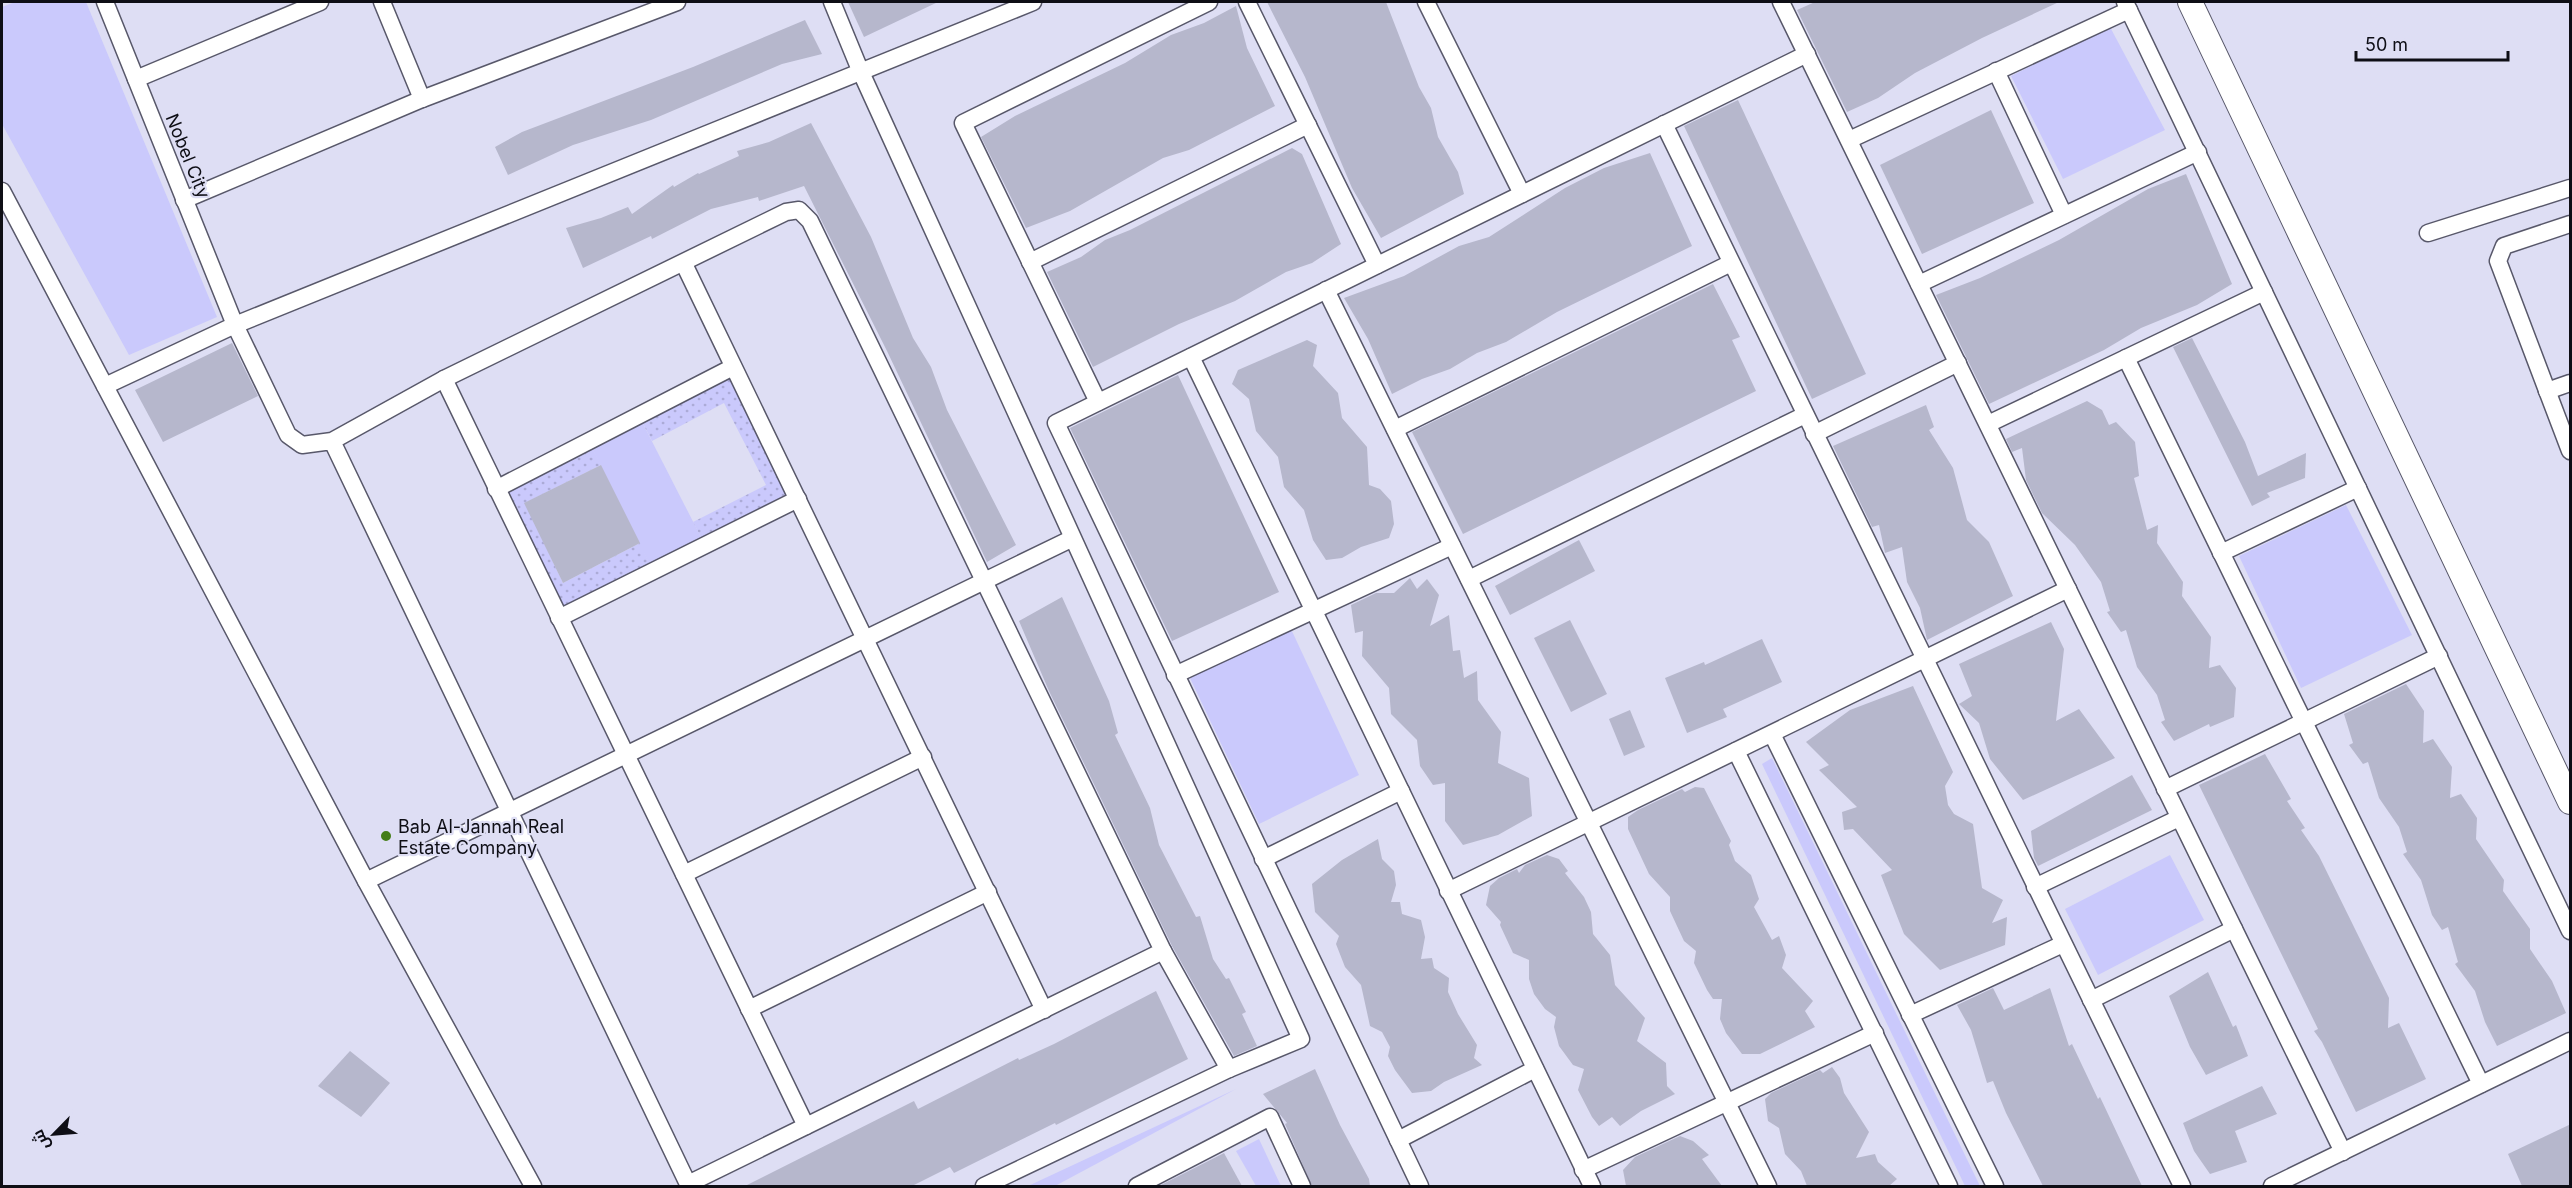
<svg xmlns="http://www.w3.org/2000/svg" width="2572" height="1188" font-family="Inter,Cairo,sans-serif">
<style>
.green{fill:#cac9fc}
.garden{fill:url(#garden-dots)}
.building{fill:#b6b7cc}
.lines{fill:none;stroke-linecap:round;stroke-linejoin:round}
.street-casing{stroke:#58586a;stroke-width:19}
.secondary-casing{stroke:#58586a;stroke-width:26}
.street{stroke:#fff;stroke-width:16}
.secondary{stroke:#fff;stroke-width:24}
.poi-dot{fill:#437d16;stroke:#dedef4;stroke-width:2}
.labels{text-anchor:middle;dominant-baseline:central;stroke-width:4.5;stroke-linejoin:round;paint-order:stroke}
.street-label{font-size:18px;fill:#0e0e15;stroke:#dedef4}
.poi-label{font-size:18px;fill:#0e0e15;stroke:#dedef4;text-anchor:start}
</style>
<defs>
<pattern id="garden-dots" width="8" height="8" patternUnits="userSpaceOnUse" patternTransform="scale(1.5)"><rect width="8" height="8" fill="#cac9fc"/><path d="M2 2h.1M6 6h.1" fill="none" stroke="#acabd7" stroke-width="1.8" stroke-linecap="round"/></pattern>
</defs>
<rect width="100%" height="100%" fill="#dedef4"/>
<!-- green -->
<g class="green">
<polygon points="15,2 86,2 217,317 129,355 2,124 2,7"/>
<polygon points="2110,27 2165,130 2063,179 2011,76"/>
<polygon points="639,416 705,545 653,571 589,442"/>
<polygon points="2346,505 2412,635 2301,688 2239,556"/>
<polygon points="1291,629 1359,775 1259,824 1190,678"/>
<polygon points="1772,758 1980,1186 1965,1186 1762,764"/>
<polygon points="2170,855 2204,920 2098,975 2065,909"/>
<polygon points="1236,1089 1055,1186 1028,1186"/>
<polygon points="1259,1139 1281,1186 1256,1186 1236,1151"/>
</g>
<!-- garden -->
<g class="garden">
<polygon points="733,367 798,499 705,545 693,522 766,485 724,403 652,441 639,416"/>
<polygon points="589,442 601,465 525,503 563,583 640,543 653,571 559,618 496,489"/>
</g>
<!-- building -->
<g class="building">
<polygon points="848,2 938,2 864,37"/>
<polygon points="1267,2 1386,2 1419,87 1431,108 1438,137 1458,172 1464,194 1381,238 1352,188 1305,77"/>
<polygon points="1815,2 2059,2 1982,38 1915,73 1878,98 1847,112 1797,10"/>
<polygon points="1236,6 1247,48 1275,106 1189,150 1163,158 1070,211 1026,228 981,137 1015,116 1125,63 1171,35 1204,23"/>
<polygon points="805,20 822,54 782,64 651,120 573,145 508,175 495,147 522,132 693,67"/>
<polygon points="1738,100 1866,374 1812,399 1684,126"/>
<polygon points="1991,110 2034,203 1922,254 1880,165"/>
<polygon points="811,123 871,237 913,338 931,367 947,410 1016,545 987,562 887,351 804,186 759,201 758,197 711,209 652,239 651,236 583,268 566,228 601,218 628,207 632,214 673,185 674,187 698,173 699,174 739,156 737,151 769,142"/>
<polygon points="1292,148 1302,154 1341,244 1312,263 1286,272 1235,301 1179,324 1093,367 1047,272 1081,257 1105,240 1130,230"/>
<polygon points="1650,153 1692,246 1557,312 1506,342 1477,353 1450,369 1422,379 1392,394 1368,339 1344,298 1404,276 1459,246 1489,237 1565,188 1604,168"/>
<polygon points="2186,174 2232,284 2197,305 2141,328 2104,350 1989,404 1936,295 1980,278 2059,240 2148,189"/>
<polygon points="1713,284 1740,337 1732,340 1756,391 1463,534 1412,432"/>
<polygon points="2192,338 2245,442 2258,476 2306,453 2305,478 2267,493 2270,497 2252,506 2173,347"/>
<polygon points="1307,340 1317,345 1313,366 1338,393 1342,418 1367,447 1369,485 1380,489 1391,501 1394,524 1389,538 1361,547 1342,558 1326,560 1313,540 1304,510 1284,487 1278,457 1256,431 1249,399 1232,384 1238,370"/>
<polygon points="232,343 258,396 163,442 135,390"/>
<polygon points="1178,375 1279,592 1172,641 1070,428"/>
<polygon points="2087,401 2102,410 2109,425 2116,422 2135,442 2139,476 2134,478 2147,530 2158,525 2157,543 2183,582 2182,596 2211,637 2209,668 2220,665 2236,688 2234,717 2210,727 2209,724 2174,741 2161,722 2165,720 2157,695 2137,667 2126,630 2121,632 2107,612 2110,611 2101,582 2075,545 2042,513 2026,480 2022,448 2012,452 2006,439"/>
<polygon points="1926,405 1934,427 1929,430 1953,468 1967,520 1989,542 2013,596 1927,640 1920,608 1907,582 1902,547 1885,553 1879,525 1872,527 1833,446"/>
<polygon points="601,465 640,543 563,583 524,503"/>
<polygon points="1579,540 1595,571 1510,615 1495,586"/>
<polygon points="1410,578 1417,589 1427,579 1439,595 1430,626 1449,615 1453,651 1460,650 1464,678 1477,671 1478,700 1501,732 1498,763 1529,778 1532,816 1498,835 1463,845 1445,821 1445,783 1433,785 1420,766 1417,740 1391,714 1389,688 1362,656 1363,631 1355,633 1351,605 1376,593 1394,593"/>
<polygon points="1062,597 1109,701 1118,733 1115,735 1150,808 1159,845 1196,917 1200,916 1213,959 1226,979 1229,978 1246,1012 1242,1014 1257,1046 1234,1056 1172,946 1049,691 1019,621"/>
<polygon points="1570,620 1607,694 1571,712 1534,638"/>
<polygon points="2051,622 2064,649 2056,721 2079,709 2115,758 2023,800 1990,759 1979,723 1959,704 1972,696 1959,664"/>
<polygon points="1762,639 1782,682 1723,709 1727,717 1687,733 1665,678 1704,662 1705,665"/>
<polygon points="2406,684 2424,711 2423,743 2433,739 2452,767 2450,798 2461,794 2477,818 2476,839 2504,880 2503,891 2530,929 2530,949 2552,981 2566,1013 2497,1046 2485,1022 2475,991 2455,964 2458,962 2448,927 2442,930 2432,915 2421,880 2403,854 2407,852 2399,827 2379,798 2368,762 2363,764 2349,745 2353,743 2344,714"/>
<polygon points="1913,686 1953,772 1945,786 1948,805 1954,814 1973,824 1982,888 2003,900 1992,923 2007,917 2005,945 1940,970 1904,934 1881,875 1892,870 1853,829 1844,830 1842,812 1857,807 1819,770 1829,765 1806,742 1850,710"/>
<polygon points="1630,710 1645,747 1624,756 1609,719"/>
<polygon points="2265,754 2291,799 2287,801 2305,828 2301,830 2319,856 2389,998 2388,1028 2399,1023 2426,1079 2356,1112 2322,1042 2314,1031 2318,1029 2199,785"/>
<polygon points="2132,775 2152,810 2038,866 2034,858 2031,831"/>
<polygon points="1695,787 1704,788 1731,841 1729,845 1735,861 1751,875 1759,899 1754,907 1772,940 1779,936 1786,955 1782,968 1813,1001 1805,1011 1815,1027 1760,1054 1742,1054 1726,1033 1720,1019 1722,999 1713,999 1707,990 1694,963 1696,951 1684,941 1670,911 1670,897 1649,874 1628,829 1628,817 1638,810 1682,789 1685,792"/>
<polygon points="1378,839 1382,859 1394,871 1396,885 1391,902 1400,902 1402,914 1421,920 1425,937 1421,959 1432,958 1434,968 1449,978 1448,992 1458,1014 1477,1045 1474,1058 1482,1065 1444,1082 1431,1091 1412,1093 1395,1070 1388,1056 1390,1047 1382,1032 1370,1026 1361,985 1345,967 1336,944 1339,936 1315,912 1312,884 1342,860"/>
<polygon points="1547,855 1559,859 1568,871 1565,873 1584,897 1591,912 1593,934 1610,955 1615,985 1645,1018 1637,1041 1666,1063 1667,1086 1675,1094 1641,1111 1620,1126 1612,1117 1599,1126 1592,1117 1578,1090 1584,1069 1573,1065 1559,1046 1554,1027 1556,1017 1545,1009 1534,994 1529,979 1529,960 1513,953 1500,925 1501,922 1486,905 1490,886 1499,878 1517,869 1519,873 1525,865"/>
<polygon points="2208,972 2233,1027 2236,1025 2248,1056 2206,1075 2190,1047 2169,996"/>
<polygon points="1993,988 2004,1010 2050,988 2069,1046 2072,1044 2098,1099 2100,1097 2142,1186 2043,1186 2006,1113 1993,1081 1987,1083 1971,1030 1957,1005"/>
<polygon points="1156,991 1188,1059 1056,1125 1055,1123 954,1173 950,1167 912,1186 745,1186 914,1101 918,1109 1018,1058 1019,1060 1054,1044"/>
<polygon points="350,1051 390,1083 361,1117 318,1086"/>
<polygon points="1832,1067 1840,1078 1844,1093 1869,1132 1856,1158 1875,1154 1878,1162 1897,1179 1889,1186 1807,1186 1801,1171 1785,1154 1779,1128 1768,1121 1765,1099 1771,1093 1820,1070 1823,1073"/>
<polygon points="1315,1069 1340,1125 1369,1179 1370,1186 1312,1186 1285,1124 1287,1123 1263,1094"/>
<polygon points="2262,1086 2277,1114 2235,1131 2247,1162 2210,1174 2194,1151 2183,1123"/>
<polygon points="2571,1124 2571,1186 2522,1186 2508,1154"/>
<polygon points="1680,1136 1693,1141 1709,1155 1702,1159 1722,1186 1626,1186 1623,1170 1635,1157"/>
<polygon points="1224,1153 1242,1186 1159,1186"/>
</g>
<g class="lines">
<defs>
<g id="street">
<polyline points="105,2 235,325 288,435 302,445 332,441 444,379 786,212 799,210 810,221 1163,951 688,1184 332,441"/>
<polyline points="382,2 422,99"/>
<polyline points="832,2 860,70 1301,1039 1229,1069"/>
<polyline points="1247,2 1377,265"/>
<polyline points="1426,2 1522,194"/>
<polyline points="1781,2 2343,1152"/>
<polyline points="2125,2 2570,931"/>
<polyline points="1996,71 2064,215"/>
<polyline points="136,79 320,2"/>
<polyline points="1664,124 2182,1186"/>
<polyline points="1849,140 2129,10"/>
<polyline points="2,191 366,881 533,1186"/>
<polyline points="184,200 422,99 677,2"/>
<polyline points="2570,224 2504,246 2498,261 2570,451"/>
<polyline points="2428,233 2570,188"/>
<polyline points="1030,262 1308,125"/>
<polyline points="684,264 1044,1010"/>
<polyline points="1919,284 2198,152"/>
<polyline points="1326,290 1768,1186"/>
<polyline points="1191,357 1592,1186"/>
<polyline points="2126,358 2481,1084"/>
<polyline points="444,379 806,1126"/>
<polyline points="105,386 235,325 1033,2"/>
<polyline points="2547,391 2570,383"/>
<polyline points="1098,402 963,123 1209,2"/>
<polyline points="1988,424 2264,292"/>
<polyline points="1395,429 1731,263"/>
<polyline points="1814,434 1958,363"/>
<polyline points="496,489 733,367"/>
<polyline points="2221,553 2358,488"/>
<polyline points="1469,579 1805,415"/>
<polyline points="559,618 798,499"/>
<polyline points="1175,675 1452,546"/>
<polyline points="1772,734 1995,1186"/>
<polyline points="1736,751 1949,1186"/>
<polyline points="2165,789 2439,656"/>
<polyline points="1263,859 1401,791"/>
<polyline points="684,874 923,757"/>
<polyline points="366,881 1071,539"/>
<polyline points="2035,887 2179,818"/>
<polyline points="1448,891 2068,589"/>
<polyline points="2091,1000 2234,929"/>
<polyline points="749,1009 988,892"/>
<polyline points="1910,1015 2063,944"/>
<polyline points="1398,1140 1535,1069"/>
<polyline points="1583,1170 1875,1033"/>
<polyline points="984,1186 1229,1069 1163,951"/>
<polyline points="1137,1186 1270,1117 1302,1186"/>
<polyline points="1420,1186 1056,423 1807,54"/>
<polyline points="2272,1186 2570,1041"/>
</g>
<polyline id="secondary" points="2190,2 2570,802"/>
</defs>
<!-- street casing -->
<use href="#street" class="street-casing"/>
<!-- secondary casing -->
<use href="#secondary" class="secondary-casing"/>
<!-- street -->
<use href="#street" class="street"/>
<!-- secondary -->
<use href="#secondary" class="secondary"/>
</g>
<!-- markers -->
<circle class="poi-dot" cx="386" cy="836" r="6"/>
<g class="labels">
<!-- street labels -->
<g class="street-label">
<text transform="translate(188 156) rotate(68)">Nobel City</text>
</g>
<!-- poi labels -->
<g class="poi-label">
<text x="398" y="826">Bab Al-Jannah Real<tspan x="398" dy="21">Estate Company</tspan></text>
</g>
</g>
<!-- border -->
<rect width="2572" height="1188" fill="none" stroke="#0e0e15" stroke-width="6"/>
<!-- north arrow -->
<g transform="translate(54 1134) rotate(245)" stroke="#dedef4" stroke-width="4.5" paint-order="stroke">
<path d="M0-4.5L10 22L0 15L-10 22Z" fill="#0e0e15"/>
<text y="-9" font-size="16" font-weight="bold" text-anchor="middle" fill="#0e0e15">ش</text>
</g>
<!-- scale -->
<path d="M2356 51v9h152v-9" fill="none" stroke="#0e0e15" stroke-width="3"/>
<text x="2365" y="51" font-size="18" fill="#0e0e15" stroke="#dedef4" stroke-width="4.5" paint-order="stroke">50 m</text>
</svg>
